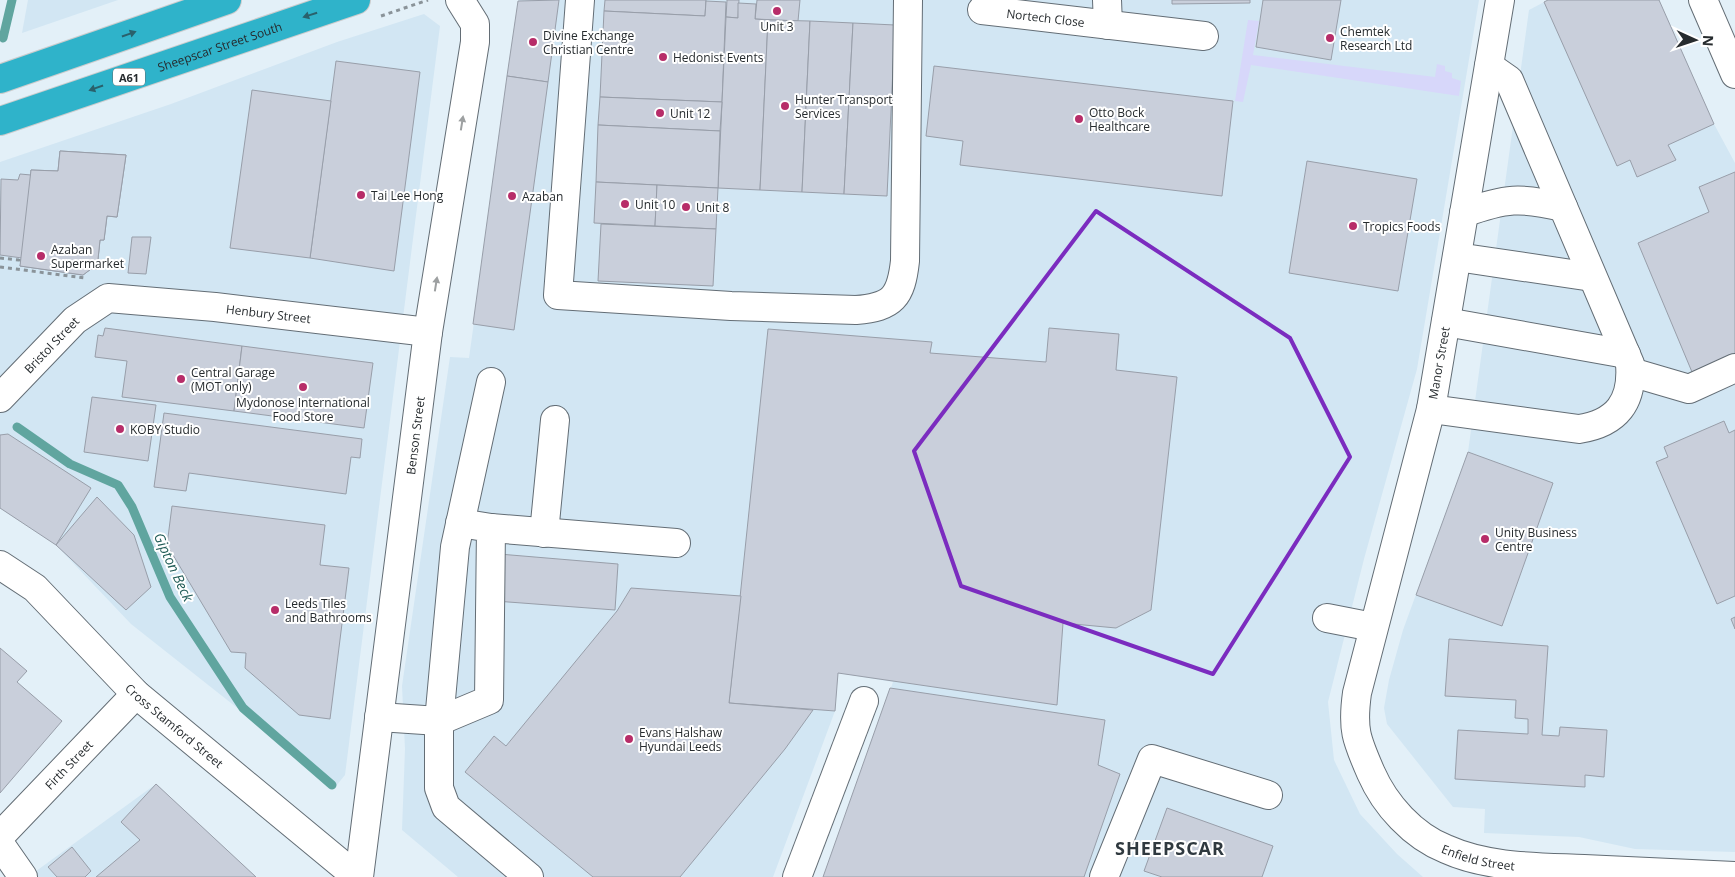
<svg xmlns="http://www.w3.org/2000/svg" width="1735" height="877" font-family="'Open Sans',sans-serif">
<style>
.built{fill:#d2e6f3}
.green{fill:#d7d7fa}
.lines{fill:none;stroke-linecap:round;stroke-linejoin:round}
.stream{stroke:#60a59f;stroke-width:9}
.building{fill:#c9cfdb;stroke:#989ea9}
.minor-casing{stroke:#636d75;stroke-width:30}
.highway-casing{stroke:#cbcccd;stroke-width:30}
.path{stroke:#8a9399;stroke-width:3;stroke-dasharray:4 4;stroke-linecap:butt}
.minor{stroke:#fff;stroke-width:28}
.highway{stroke:#2fb3ca;stroke-width:28}
.oneway{fill:#2a616c}
.oneway2{fill:#9da0a1}
.marked{fill:none;stroke:#7b2cbf;stroke-width:4;stroke-linejoin:round}
.poi-dot{fill:#b72d69;stroke:#fff;stroke-width:2}
.labels{text-anchor:middle;dominant-baseline:central;stroke-width:4;stroke-linejoin:round;paint-order:stroke}
.shield{fill:#fff;stroke:#676b6d;stroke-width:1}
.shield-label{font-size:11px;font-weight:bold;fill:#262b2e}
.street-label{font-size:12px;fill:#262b2e;stroke:#fff}
.poi-label{font-size:12px;fill:#262b2e;stroke:#fff;text-anchor:start}
.water-label{font-size:14px;font-style:italic;fill:#215c57;stroke:#fff}
.district-label{font-size:18px;font-weight:bold;letter-spacing:1px;fill:#2f393f;stroke:#fff}
</style>
<rect width="100%" height="100%" fill="#e3f0f8"/>
<!-- built -->
<g class="built">
<polygon points="28,0 118,0 22,33"/>
<polygon points="519,0 1479,0 1417,369 1364,559 1328,702 1334,760 1360,814 1397,854 1423,877 823,877 893,682 838,673 835,711 773,877 458,877 402,830 405,749 402,686 450,357 469,358"/>
<polygon points="1548,0 1659,0 1714,124 1735,163 1735,852 1635,849 1579,837 1484,833 1485,809 1453,807 1387,724 1384,708 1389,680 1403,630 1468,452 1529,10"/>
<polygon points="424,14 440,26 345,775 336,786 131,624 56,545 0,508 0,162 171,104 337,42"/>
<polygon points="156,784 256,877 28,877"/>
</g>
<!-- green -->
<polygon class="green" points="1248,20 1259,21 1253,55 1435,77 1437,64 1445,66 1445,71 1452,73 1452,78 1461,81 1459,96 1251,65 1243,102 1235,101"/>
<g class="lines">
<!-- stream -->
<g class="stream">
<polyline points="3,38 12,0"/>
<polyline points="17,427 70,464 118,485 132,507 170,597 243,708 332,785"/>
</g>
</g>
<!-- building -->
<g class="building">
<polygon points="559,0 548,82 507,76 518,1"/>
<polygon points="605,0 706,0 705,16 604,11"/>
<polygon points="727,0 739,0 738,18 726,17"/>
<polygon points="757,0 800,0 798,21 755,19"/>
<polygon points="1172,0 1250,0 1250,3 1172,4"/>
<polygon points="1263,0 1341,0 1331,60 1256,47"/>
<polygon points="1548,0 1659,0 1714,124 1668,145 1676,160 1637,177 1630,160 1617,166 1544,2"/>
<polygon points="706,1 726,2 722,102 600,97 604,11 705,16"/>
<polygon points="738,3 756,4 755,19 768,20 760,190 718,188 726,17 738,18"/>
<polygon points="768,20 810,21 802,192 760,190"/>
<polygon points="810,21 853,23 844,194 802,192"/>
<polygon points="853,23 895,25 887,196 844,194"/>
<polygon points="336,61 420,72 394,271 310,258"/>
<polygon points="934,66 1233,101 1222,196 960,165 963,141 926,136"/>
<polygon points="507,76 548,82 514,330 473,324"/>
<polygon points="252,90 331,101 310,258 230,248"/>
<polygon points="600,97 722,102 720,131 598,125"/>
<polygon points="598,125 720,131 718,188 596,182"/>
<polygon points="60,151 126,155 117,217 107,216 104,240 100,240 97,269 91,269 83,275 20,266 22,258 0,255 1,179 18,180 20,174 31,175 31,170 58,171"/>
<polygon points="60,151 126,155 117,217 107,216 104,240 100,240 97,269 91,269 83,275 20,266 31,170 58,171"/>
<polygon points="1307,161 1417,179 1398,291 1289,273"/>
<polygon points="1735,172 1735,354 1692,372 1638,243 1709,212 1699,187"/>
<polygon points="596,182 657,185 655,226 594,223"/>
<polygon points="657,185 718,188 716,229 655,226"/>
<polygon points="601,224 716,229 713,286 598,281"/>
<polygon points="132,237 151,237 146,274 128,273"/>
<polygon points="105,328 242,346 234,411 122,397 127,361 95,357 98,335 103,336"/>
<polygon points="1049,328 1119,334 1116,370 1177,377 1151,610 1116,628 1063,623 1057,705 838,673 835,711 729,703 768,329 932,342 930,353 1046,362"/>
<polygon points="242,346 373,363 364,428 234,411"/>
<polygon points="92,397 156,405 148,461 84,452"/>
<polygon points="164,413 362,439 360,458 351,457 346,494 189,473 186,491 154,487"/>
<polygon points="1724,421 1729,433 1735,430 1735,596 1717,604 1656,462 1668,457 1664,447"/>
<polygon points="8,434 91,488 56,545 0,508 0,435"/>
<polygon points="1468,452 1553,483 1502,626 1416,595"/>
<polygon points="97,497 134,535 151,587 126,610 56,545"/>
<polygon points="172,506 325,525 320,565 349,568 330,719 299,715 245,668 246,653 231,652 167,545"/>
<polygon points="499,554 618,564 615,610 495,601"/>
<polygon points="631,588 741,596 729,703 813,710 785,749 680,877 593,877 465,772 494,736 506,746 617,611"/>
<polygon points="1735,617 1735,629 1731,619"/>
<polygon points="1449,639 1548,646 1542,735 1559,736 1560,727 1607,730 1604,777 1585,775 1585,787 1455,779 1458,730 1528,734 1528,719 1515,718 1516,700 1445,696"/>
<polygon points="0,648 27,671 17,682 62,721 0,793"/>
<polygon points="890,688 1105,720 1098,765 1120,774 1084,877 823,877"/>
<polygon points="156,784 256,877 96,877 140,840 121,822"/>
<polygon points="1167,808 1273,846 1262,877 1162,877 1144,871"/>
<polygon points="72,847 91,871 85,877 57,877 48,867"/>
</g>
<g class="lines">
<defs>
<g id="minor">
<path d="M580 0 558 295 731 306 856 310C893 307 901 297 905 261L908 0"/>
<polyline points="1107,0 1108,25"/>
<path id="s1" d="M1500 0 1431 409 1357 693C1352 729 1356 739 1371 773 1385 805 1413 836 1446 849 1488 868 1538 867 1584 869 1634 871 1685 874 1735 876"/>
<polyline points="1703,0 1735,74"/>
<path id="s2" d="M982 10 1204 36"/>
<path d="M1464 213C1506 198 1520 197 1563 207"/>
<polyline points="1457,257 1592,277"/>
<polyline points="1446,322 1626,354"/>
<polyline points="1631,372 1689,389 1735,368"/>
<path id="s3" d="M0 398 75 320 108 298 215 307 428 332"/>
<path d="M1431 409 1579 429C1617 423 1633 402 1630 364L1509 80 1489 66"/>
<polyline points="460,523 491,528 489,700 439,721 439,788 446,807 529,877"/>
<polyline points="491,528 676,543"/>
<polyline points="544,533 555,420"/>
<path id="s4" d="M0 565 35 588 136 694 357 877"/>
<polyline points="1327,618 1373,627"/>
<polyline points="379,717 439,721 455,547 491,382"/>
<path id="s5" d="M0 836 136 694"/>
<polyline points="0,844 23,877"/>
<path id="s6" d="M359 877 428 332 475 42V24L460 0"/>
<polyline points="797,877 864,701"/>
<polyline points="1104,877 1152,759 1268,795"/>
</g>
<g id="highway">
<polyline points="0,79 227,0"/>
<path id="s7" d="M0 121 356 0"/>
</g>
</defs>
<!-- minor casing -->
<use href="#minor" class="minor-casing"/>
<!-- highway casing -->
<use href="#highway" class="highway-casing"/>
<!-- path -->
<g class="path">
<polyline points="381,16 428,0"/>
<polyline points="0,258 19,260 19,258"/>
<polyline points="0,267 85,278"/>
</g>
<!-- minor -->
<use href="#minor" class="minor"/>
<!-- highway -->
<use href="#highway" class="highway"/>
</g>
<!-- one-way arrows -->
<defs><path id="oneway-solid" d="M-6-.8H1V-3.2L6.5 0L1 3.2V.8H-6Z" transform="scale(1.25)"/></defs>
<g class="oneway">
<use href="#oneway-solid" transform="translate(310 15) rotate(162)"/>
<use href="#oneway-solid" transform="translate(129 34) rotate(-19)"/>
<use href="#oneway-solid" transform="translate(96 88) rotate(161)"/>
</g>
<g class="oneway2">
<use href="#oneway-solid" transform="translate(462 123) rotate(-81)"/>
<use href="#oneway-solid" transform="translate(436 284) rotate(-81)"/>
</g>
<!-- marked area -->
<path class="marked" d="M1096 211 1290 338 1350 457 1213 674 961 586 914 451Z"/>
<!-- markers -->
<g class="poi-dot">
<circle cx="777" cy="11" r="5"/>
<circle cx="1330" cy="38" r="5"/>
<circle cx="533" cy="42" r="5"/>
<circle cx="663" cy="57" r="5"/>
<circle cx="785" cy="106" r="5"/>
<circle cx="660" cy="113" r="5"/>
<circle cx="1079" cy="119" r="5"/>
<circle cx="361" cy="195" r="5"/>
<circle cx="512" cy="196" r="5"/>
<circle cx="625" cy="204" r="5"/>
<circle cx="686" cy="207" r="5"/>
<circle cx="1353" cy="226" r="5"/>
<circle cx="41" cy="256" r="5"/>
<circle cx="181" cy="379" r="5"/>
<circle cx="303" cy="387" r="5"/>
<circle cx="120" cy="429" r="5"/>
<circle cx="1485" cy="539" r="5"/>
<circle cx="275" cy="610" r="5"/>
<circle cx="629" cy="739" r="5"/>
</g>
<g class="labels">
<!-- shield labels -->
<rect class="shield" x="113" y="68.5" width="32" height="17" rx="4"/>
<g class="shield-label">
<text x="129" y="77">A61</text>
</g>
<!-- street labels -->
<g class="street-label">
<text stroke="none"><textPath href="#s2" startOffset="64">Nortech Close</textPath></text>
<text stroke="none"><textPath href="#s7" startOffset="232">Sheepscar Street South</textPath></text>
<text stroke="none"><textPath href="#s3" startOffset="309">Henbury Street</textPath></text>
<text stroke="none"><textPath href="#s3" startOffset="74">Bristol Street</textPath></text>
<text transform="translate(1439 363) rotate(-80)">Manor Street</text>
<text stroke="none"><textPath href="#s6" startOffset="445">Benson Street</textPath></text>
<text stroke="none"><textPath href="#s4" startOffset="238">Cross Stamford Street</textPath></text>
<text stroke="none"><textPath href="#s5" startOffset="99">Firth Street</textPath></text>
<text stroke="none"><textPath href="#s1" startOffset="934">Enfield Street</textPath></text>
</g>
<!-- poi labels -->
<g class="poi-label">
<text x="777" y="26" text-anchor="middle">Unit 3</text>
<text x="1340" y="31">Chemtek<tspan x="1340" dy="14">Research Ltd</tspan></text>
<text x="543" y="35">Divine Exchange<tspan x="543" dy="14">Christian Centre</tspan></text>
<text x="673" y="57">Hedonist Events</text>
<text x="795" y="99">Hunter Transport<tspan x="795" dy="14">Services</tspan></text>
<text x="1089" y="112">Otto Bock<tspan x="1089" dy="14">Healthcare</tspan></text>
<text x="670" y="113">Unit 12</text>
<text x="371" y="195">Tai Lee Hong</text>
<text x="522" y="196">Azaban</text>
<text x="635" y="204">Unit 10</text>
<text x="696" y="207">Unit 8</text>
<text x="1363" y="226">Tropics Foods</text>
<text x="51" y="249">Azaban<tspan x="51" dy="14">Supermarket</tspan></text>
<text x="191" y="372">Central Garage<tspan x="191" dy="14">(MOT only)</tspan></text>
<text x="303" y="402" text-anchor="middle">Mydonose International<tspan x="303" dy="14">Food Store</tspan></text>
<text x="130" y="429">KOBY Studio</text>
<text x="1495" y="532">Unity Business<tspan x="1495" dy="14">Centre</tspan></text>
<text x="285" y="603">Leeds Tiles<tspan x="285" dy="14">and Bathrooms</tspan></text>
<text x="639" y="732">Evans Halshaw<tspan x="639" dy="14">Hyundai Leeds</tspan></text>
</g>
<!-- water labels -->
<g class="water-label">
<text transform="translate(174 567) rotate(65)">Gipton Beck</text>
</g>
<!-- district labels -->
<g class="district-label">
<text x="1170" y="848">SHEEPSCAR</text>
</g>
</g>
<!-- north arrow -->
<g transform="translate(1695 40) rotate(93)" stroke="#ffffff" stroke-width="4" paint-order="stroke">
<path d="M0-4L9 19L0 12L-9 19Z" fill="#262b2e"/>
<text y="-8" font-size="14" font-weight="bold" text-anchor="middle" fill="#262b2e">N</text>
</g>
</svg>
